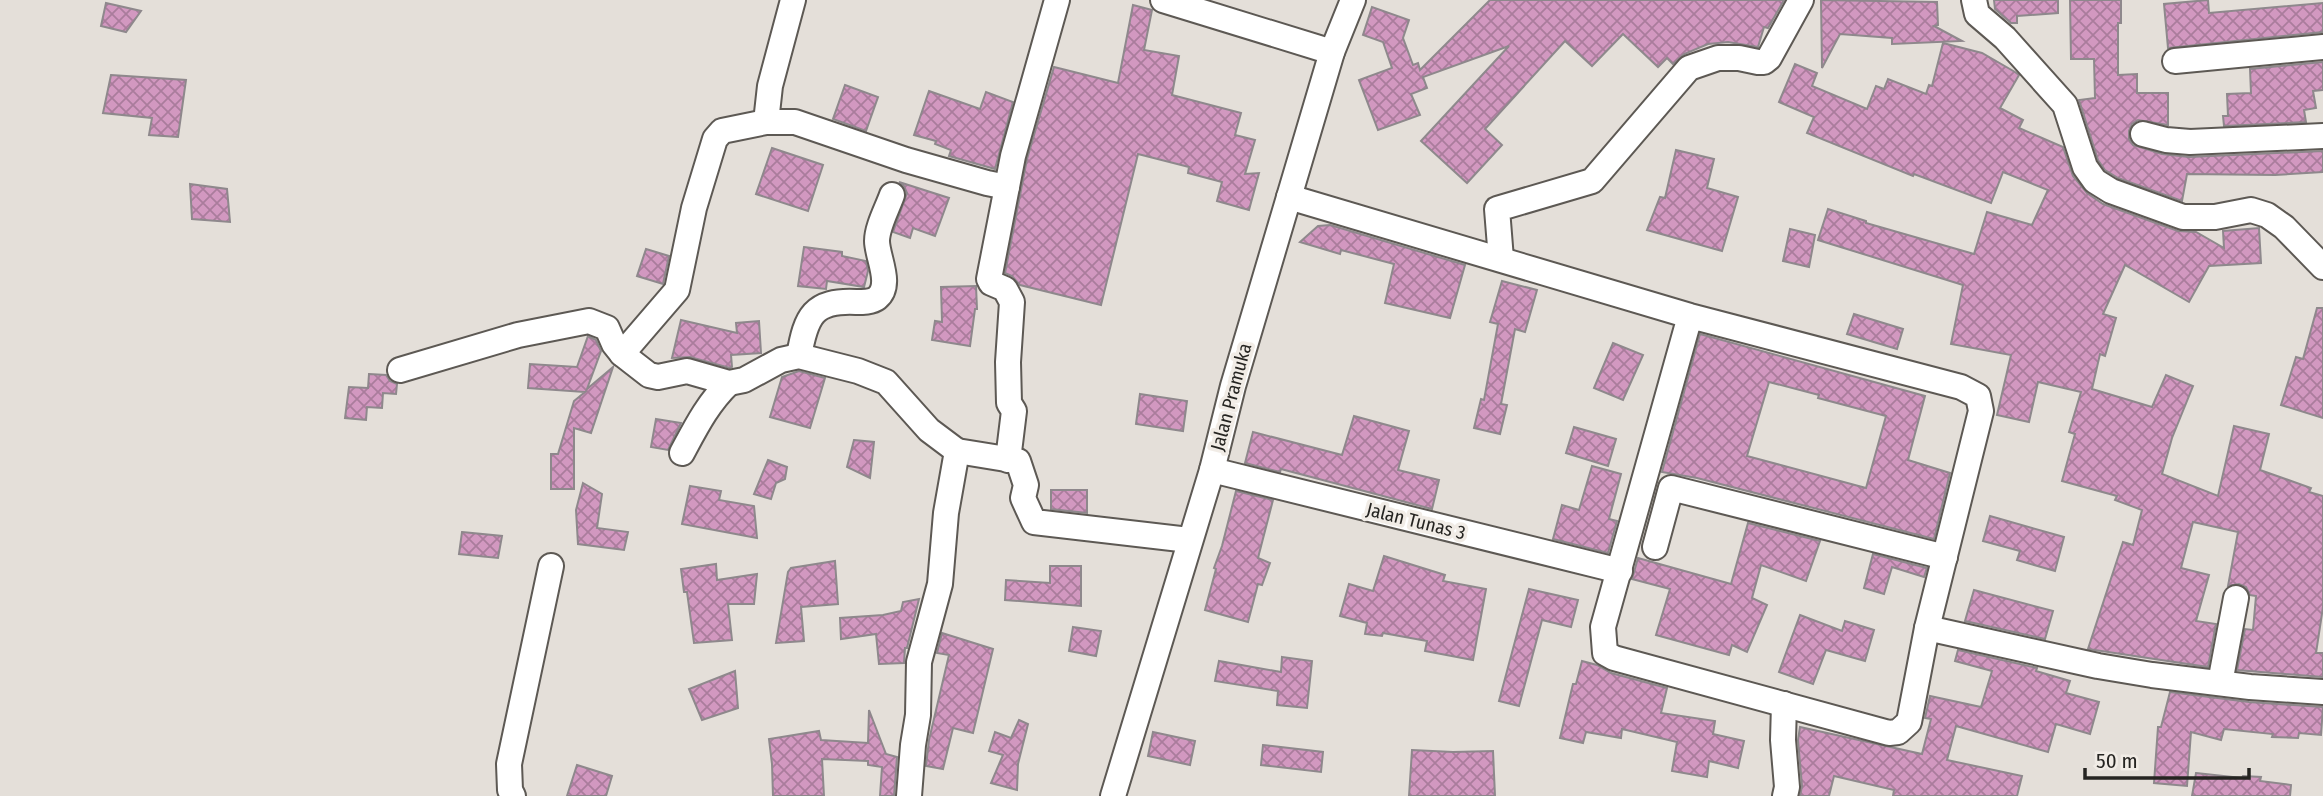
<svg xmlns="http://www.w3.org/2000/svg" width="2323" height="796" font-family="'Fira Sans Condensed',sans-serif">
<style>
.building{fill:url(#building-cross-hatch);stroke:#8e888c;stroke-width:2;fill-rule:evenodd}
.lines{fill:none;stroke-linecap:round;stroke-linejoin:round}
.minor-casing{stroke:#5d5954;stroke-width:28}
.minor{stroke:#fff;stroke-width:24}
.labels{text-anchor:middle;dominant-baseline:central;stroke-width:7;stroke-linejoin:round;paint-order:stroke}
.street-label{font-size:19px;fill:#252421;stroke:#f1ece6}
</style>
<defs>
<pattern id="building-cross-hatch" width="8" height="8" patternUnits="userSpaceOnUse" patternTransform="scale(1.75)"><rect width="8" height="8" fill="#d298c0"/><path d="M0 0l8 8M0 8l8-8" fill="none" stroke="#aa7c9c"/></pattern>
</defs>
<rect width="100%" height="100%" fill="#e4dfd9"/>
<!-- building -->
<g class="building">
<polygon points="1490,0 1784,0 1768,28 1764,27 1758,47 1728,42 1708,44 1684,54 1673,64 1667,58 1658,67 1623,34 1592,66 1565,41 1485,129 1502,145 1467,183 1421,141 1509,46 1423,77 1427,88 1411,94 1420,115 1378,130 1359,80 1392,68 1383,42 1363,35 1372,7 1409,20 1403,38 1413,65 1418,63 1420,70"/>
<polygon points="1821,0 1937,2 1938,25 1934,26 1962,41 1892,44 1892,38 1840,34 1822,68"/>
<polygon points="1994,0 2058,0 2058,13 2017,16 2017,23 2011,23 1995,9"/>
<polygon points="2070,0 2121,0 2121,23 2118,23 2118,75 2137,74 2137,93 2168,93 2168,125 2138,120 2132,124 2129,131 2129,139 2133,145 2162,154 2189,157 2323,151 2323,172 2275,175 2187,174 2182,201 2118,178 2105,170 2098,160 2079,100 2095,98 2094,59 2071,59"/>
<polygon points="2208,0 2209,13 2323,3 2323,32 2168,48 2164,4"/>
<polygon points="106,3 141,11 126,32 101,26"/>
<polygon points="1133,5 1152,10 1144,50 1179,56 1172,95 1241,113 1235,135 1255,140 1245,174 1259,173 1249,210 1217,201 1222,182 1188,173 1189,167 1138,154 1101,305 1020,285 1012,276 1005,273 1027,159 1054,67 1118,83"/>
<polygon points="1943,43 1982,53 2015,72 2019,75 2000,108 2023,120 2019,128 2063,147 2073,176 2087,193 2103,204 2178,231 2196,232 2224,248 2223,231 2259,228 2261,263 2209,266 2189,302 2125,265 2103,314 2116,318 2105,356 2100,354 2092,389 2152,407 2166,375 2193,386 2172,438 2162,474 2218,496 2234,426 2269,434 2260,470 2311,488 2309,492 2323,496 2323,607 2316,653 2323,653 2323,677 2237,670 2245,629 2253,630 2256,596 2250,595 2246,587 2239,584 2228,586 2238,532 2193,522 2181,568 2209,575 2196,621 2216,624 2208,667 2088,649 2123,542 2133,545 2142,510 2115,500 2117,496 2062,481 2075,434 2069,432 2081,392 2038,382 2029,422 1997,415 2011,355 1951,344 1963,285 1818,240 1828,209 1866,221 1866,223 1974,254 1987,212 2032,225 2048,190 2003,172 1991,203 1914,174 1913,176 1807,133 1814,117 1779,102 1795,64 1817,73 1812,86 1867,109 1876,86 1884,89 1888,79 1926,94 1929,85 1932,86"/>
<polygon points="2323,62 2323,90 2313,91 2316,108 2304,110 2306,122 2224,126 2223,116 2228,116 2227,94 2251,93 2250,69"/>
<polygon points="111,75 186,80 178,137 149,135 152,118 103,113"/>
<polygon points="845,85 878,97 866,131 833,119"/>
<polygon points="929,91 980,109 986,92 1013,102 995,169 949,156 951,150 935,144 936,141 914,135"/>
<polygon points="772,148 823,165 808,211 756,194"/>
<polygon points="1676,150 1714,159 1707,188 1738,197 1722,251 1647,230 1660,197 1665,198"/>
<polygon points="899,182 949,198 935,236 913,228 910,238 893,232 907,193 904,186"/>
<polygon points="190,184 227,189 230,222 192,219"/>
<polygon points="1330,225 1465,265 1450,318 1385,303 1394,264 1341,250 1340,254 1300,242 1318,226"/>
<polygon points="1790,229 1815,235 1809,267 1783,261"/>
<polygon points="804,247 842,252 842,256 866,261 868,271 864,287 827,281 826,289 798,286"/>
<polygon points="646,249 669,256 663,284 637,276"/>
<polygon points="1502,281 1537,290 1525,332 1515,329 1501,404 1507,405 1500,434 1474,428 1481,399 1484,400 1498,324 1490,322"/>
<polygon points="976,286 977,309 975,309 970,346 932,340 935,321 942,322 941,287"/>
<polygon points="2317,308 2323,308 2323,418 2281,405 2296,357 2303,359"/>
<polygon points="1854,314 1903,329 1897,349 1847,334"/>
<polygon points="681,320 737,333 736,323 759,321 761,353 731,355 732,367 730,368 690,357 672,358"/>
<path d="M1700 334 1925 396 1908 460 1950 473 1934 539 1697 478 1662 472ZM1769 382 1819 395 1818 398 1886 416 1866 488 1747 456Z"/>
<polygon points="588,336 596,340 601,351 587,389 613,367 591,433 574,428 574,489 551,489 551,454 558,454 574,401 585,392 528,388 530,364 577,367"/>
<polygon points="1613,343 1643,355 1623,400 1594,388"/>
<polygon points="799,371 825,378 810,428 770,417 782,377"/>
<polygon points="369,374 386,375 390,381 397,384 396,394 383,393 382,408 367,407 366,420 345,418 349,387 368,388"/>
<polygon points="1140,394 1187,401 1183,431 1136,424"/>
<polygon points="1354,416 1409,431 1398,470 1439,480 1432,509 1281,469 1280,472 1245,463 1253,432 1342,455"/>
<polygon points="656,419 681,423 668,450 651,447"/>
<polygon points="1574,427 1616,439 1608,466 1566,453"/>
<polygon points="854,440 874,442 870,478 847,467"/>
<polygon points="768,460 787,467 785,479 776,483 771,499 754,494"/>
<polygon points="1592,466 1621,474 1609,519 1617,521 1608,553 1553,539 1562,505 1579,510"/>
<polygon points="583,483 602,494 597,528 628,532 624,550 578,544 576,510"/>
<polygon points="690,486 721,491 719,500 754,506 757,538 682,524"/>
<polygon points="1051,490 1087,490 1087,513 1051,509"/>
<polygon points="1236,491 1273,500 1258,558 1270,563 1262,585 1258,584 1248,622 1205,610 1216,569 1214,568 1222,546"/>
<polygon points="1990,516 2064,537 2055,571 2017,560 2020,551 1983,541"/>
<polygon points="1748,523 1820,541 1806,581 1761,565 1752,598 1767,605 1747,652 1732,645 1729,655 1656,635 1670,589 1632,579 1638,558 1731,584"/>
<polygon points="462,532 502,536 498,558 459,554"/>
<polygon points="1873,554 1927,568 1924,577 1892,567 1884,594 1864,588"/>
<polygon points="1384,556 1445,575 1443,581 1486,589 1473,660 1425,651 1427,641 1383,633 1382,636 1365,634 1367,623 1340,616 1349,584 1373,591"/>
<polygon points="835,561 838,604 801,607 804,641 776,643 788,572 791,568"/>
<polygon points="716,564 717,580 757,574 754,604 728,604 732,640 694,643 687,592 684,592 681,569"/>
<polygon points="1050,566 1081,566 1081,606 1005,600 1006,580 1050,583"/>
<polygon points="1529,589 1578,600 1571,627 1542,620 1519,706 1499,701"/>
<polygon points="1974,590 2053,611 2045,639 1965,621"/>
<polygon points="919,599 907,648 905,648 904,663 879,664 876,634 841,639 840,618 883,615 901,611 903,602"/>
<polygon points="1800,615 1842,631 1845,621 1874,630 1865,661 1826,650 1813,684 1779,672"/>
<polygon points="1073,627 1101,631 1096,656 1069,651"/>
<polygon points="942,633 993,649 973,733 953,728 943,769 926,766 929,740 949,655 937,653"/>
<polygon points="1958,650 2037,668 2036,671 2070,681 2066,693 2099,702 2090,734 2056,724 2048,752 1956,726 1947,760 2022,776 2017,796 1893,796 1894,790 1834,776 1829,796 1800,796 1802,786 1798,740 1800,727 1922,754 1931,719 1925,718 1930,696 1981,707 1992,671 1955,661"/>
<polygon points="1282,657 1312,661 1307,708 1277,705 1278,691 1215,681 1219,661 1281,672"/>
<polygon points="1582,661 1597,665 1611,673 1667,688 1661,713 1715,721 1713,734 1744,741 1738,768 1709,761 1707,777 1672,771 1677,742 1622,729 1621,738 1586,732 1583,743 1560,738 1573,684 1576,684"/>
<polygon points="735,671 738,708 702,720 689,689"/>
<polygon points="2170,692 2249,702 2323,707 2321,735 2299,733 2298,738 2272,737 2273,734 2224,729 2221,740 2191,732 2187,786 2154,783 2158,727 2161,727"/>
<polygon points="869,710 886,754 897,757 894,796 880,796 882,767 868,765 868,761 822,759 824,796 773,796 772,764 769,739 819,731 821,740 868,743"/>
<polygon points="1019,720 1028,724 1018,764 1017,790 991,783 1003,755 989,751 995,732 1011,738"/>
<polygon points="1153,732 1195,741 1190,765 1148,756"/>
<polygon points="1263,745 1323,752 1321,772 1261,765"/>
<polygon points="1412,750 1453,752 1493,751 1495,796 1409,796"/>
<polygon points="577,765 612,776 606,796 567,796"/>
<polygon points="2196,773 2242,778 2243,776 2261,777 2260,781 2291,785 2290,796 2192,796"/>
</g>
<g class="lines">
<defs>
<g id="minor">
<polyline points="793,0 770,86 766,122 795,122 906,160 987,183 1007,187"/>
<polyline points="1163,0 1332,52"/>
<polyline points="1974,0 1977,14 2005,38 2065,105 2085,167 2095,181 2111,191 2183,217 2215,217 2251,210 2267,215 2284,227 2323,267"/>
<polyline points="2175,61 2323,47"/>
<polyline points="2143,134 2166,140 2190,142 2323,136"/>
<polyline points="1289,197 1690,316 1961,387 1978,396 1981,411 1927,628 1909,722 1898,732 1889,733 1614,658 1605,653 1603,627 1690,316"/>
<polyline points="1501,259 1497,209 1592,181 1689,68 1718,58 1739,58 1758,62 1764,62 1769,58 1801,0"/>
<polyline points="622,354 677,290 694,208 715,139 722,131 766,122"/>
<path d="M799 356C806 316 813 300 856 302 862 302 872 302 877 298 893 285 877 257 877 241 877 227 887 209 892 195"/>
<polyline points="400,370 518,335 589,321 607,328 614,344 622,354 649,375 658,377 687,371 729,383 744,380 781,360 799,356 858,371 886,382 929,430 957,451 946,513 940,584 919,662 918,715 913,745 909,796"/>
<polyline points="957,451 1018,461 1026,485 1023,498 1034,522 1189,540"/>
<path d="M682 453C696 427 708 403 729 383"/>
<polyline points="1008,460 1014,411 1009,403 1008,362 1012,302 1005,289 991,283 989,279 1013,156 1057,0"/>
<polyline points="1212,470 1620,571"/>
<polyline points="1655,547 1671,488 1945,557"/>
<polyline points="1927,628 2098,666 2152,675 2250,687 2323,692"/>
<polyline points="2220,683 2236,598"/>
<polyline points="1784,704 1783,740 1787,787 1785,796"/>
<polyline points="513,796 510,790 509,764 551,566"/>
<polyline points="1113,796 1212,470 1233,386 1332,52 1353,0"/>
</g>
</defs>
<!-- minor casing -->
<use href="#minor" class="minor-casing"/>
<!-- minor -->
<use href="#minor" class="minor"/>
</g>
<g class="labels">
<!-- street labels -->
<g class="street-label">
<text transform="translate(1231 397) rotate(-75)">Jalan Pramuka</text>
<text transform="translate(1416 521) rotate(14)">Jalan Tunas 3</text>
</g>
</g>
<!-- scale -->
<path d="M2085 768v10h164v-10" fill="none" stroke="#252421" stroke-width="3.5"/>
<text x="2096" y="768" font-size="21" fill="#252421" stroke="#f1ece6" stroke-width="5" paint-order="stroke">50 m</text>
</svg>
